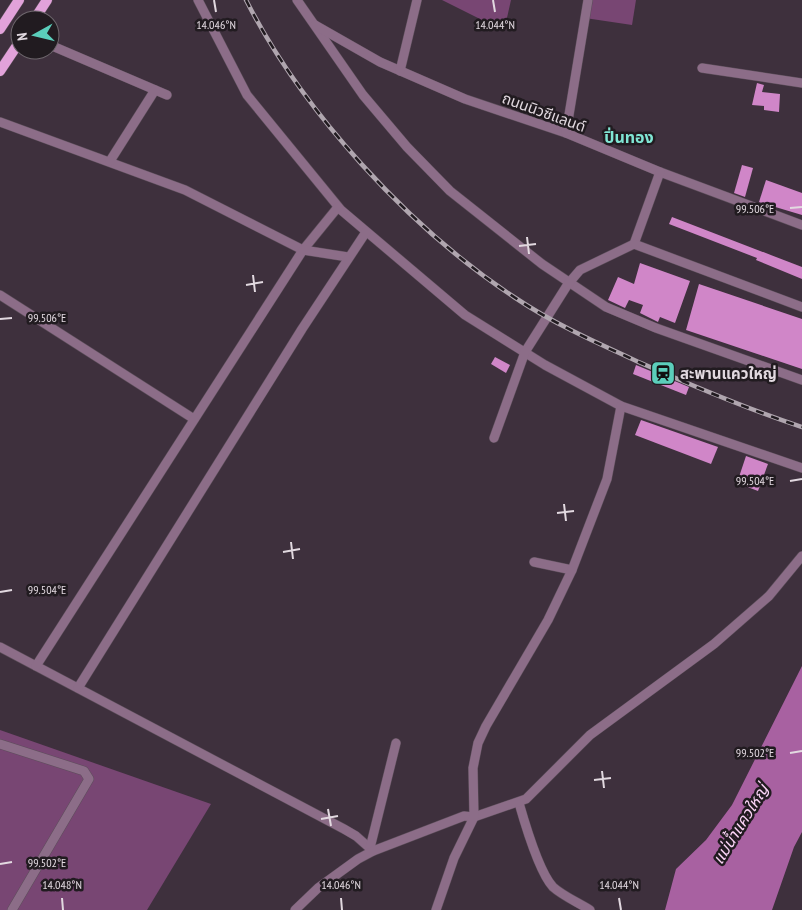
<svg xmlns="http://www.w3.org/2000/svg" width="802" height="910" font-family="'PT Sans Narrow','Noto Sans Thai',sans-serif">
<style>
.green{fill:#784673}
.water{fill:#a861a1}
.building{fill:#d086c8}
.lines{fill:none;stroke-linecap:round;stroke-linejoin:round}
.minor-casing{stroke:#5c4e5a;stroke-width:10}
.major-casing{stroke:#5c4e5a;stroke-width:11}
.minor{stroke:#8c6d88;stroke-width:9}
.major{stroke:#e2a2da;stroke-width:10}
.rail-casing{stroke:#b0a6af;stroke-width:4.5}
.rail{stroke:#211b20;stroke-width:2.5;stroke-dasharray:8;stroke-linecap:butt}
.ticks{fill:none;stroke:#e2d9e0;stroke-width:2}
.labels{text-anchor:middle;dominant-baseline:central;stroke-width:5;stroke-linejoin:round;paint-order:stroke}
.street-label{font-size:15px;fill:#e2d9e0;stroke:#211b20}
.poi-label{font-size:15px;font-weight:bold;fill:#e2d9e0;stroke:#211b20;text-anchor:start}
.neighbourhood-label{font-size:16px;font-weight:bold;fill:#80e6d4;stroke:#211b20}
.water-label{font-size:16px;font-style:italic;fill:#fbd4f6;stroke:#211b20}
.ticks-label{font-size:12px;text-anchor:middle;fill:#e2d9e0;stroke:#211b20;stroke-width:5;stroke-linejoin:round;paint-order:stroke}
</style>
<rect width="100%" height="100%" fill="#3e303d"/>
<!-- green -->
<g class="green">
<polygon points="442,0 511,0 504,31"/>
<polygon points="586,0 636,0 632,25 585,18"/>
<polygon points="0,730 211,804 147,910 0,910"/>
</g>
<!-- water -->
<polygon class="water" points="802,666 802,832 794,847 772,910 665,910 676,869 706,840 732,805"/>
<!-- building -->
<g class="building">
<polygon points="757,83 764,85 762,92 780,94 779,112 764,110 764,106 752,105"/>
<polygon points="742,165 753,168 745,197 734,193"/>
<polygon points="766,180 802,193 802,215 759,202"/>
<polygon points="672,217 802,267 802,279 756,260 757,258 669,224"/>
<polygon points="640,263 690,281 675,323 660,317 658,322 640,313 643,305 629,300 625,308 608,300 618,277 634,284"/>
<polygon points="699,284 802,319 802,369 686,330"/>
<polygon points="495,357 510,365 506,373 491,364"/>
<polygon points="636,365 689,387 686,395 633,374"/>
<polygon points="641,420 718,447 711,464 635,435"/>
<polygon points="746,456 768,464 758,491 737,483"/>
</g>
<g class="lines">
<defs>
<g id="minor">
<polyline points="198,0 247,95 341,210 465,315 545,365 621,406 802,468"/>
<polyline points="297,0 363,95 407,147 450,191 542,264 606,307 656,328 802,380"/>
<polyline points="315,25 380,62 465,99 566,133 660,172 802,225"/>
<polyline points="50,45 167,95"/>
<polyline points="702,68 802,83"/>
<polyline points="400,71 417,0"/>
<polyline points="0,122 185,190 303,250 338,207"/>
<polyline points="566,133 588,0"/>
<polyline points="110,161 155,90"/>
<polyline points="634,244 660,172"/>
<polyline points="0,295 194,419"/>
<polyline points="494,438 525,352 568,284 580,270 634,244 802,307"/>
<polyline points="534,562 572,570"/>
<polyline points="0,647 344,829 356,836 373,851"/>
<polyline points="36,666 303,250 348,257"/>
<polyline points="78,688 302,329 366,232"/>
<polyline points="0,744 84,771 89,779 12,910"/>
<path d="M519 803C525 824 539 872 553 887 563 896 579 903 590 910"/>
<polyline points="370,848 396,743"/>
<polyline points="295,910 318,888 358,859 373,851 464,816 474,817 526,799 590,735 714,644 769,596 802,556"/>
<polyline points="436,910 454,858 474,817 473,768 478,743 486,726 548,620 572,570 607,479 621,406"/>
</g>
<g id="major">
<polyline points="34,20 47,0"/>
<polyline points="0,29 19,0"/>
<polyline points="0,71 20,41"/>
</g>
</defs>
<!-- minor casing -->
<use href="#minor" class="minor-casing"/>
<!-- major casing -->
<use href="#major" class="major-casing"/>
<!-- minor -->
<use href="#minor" class="minor"/>
<!-- major -->
<use href="#major" class="major"/>
<defs>
<path id="rail" d="M246 0C303 112 409 228 514 297 554 324 597 343 641 363 693 386 747 409 802 427"/>
</defs>
<!-- rail casing -->
<use href="#rail" class="rail-casing"/>
<!-- rail -->
<use href="#rail" class="rail"/>
</g>
<!-- ticks -->
<path class="ticks" d="M214 0 216 12M493 0 495 12M790 208 802 207M527 237 529 254M519 246 536 244M253 275 255 292M246 285 263 282M0 319 12 318M790 481 802 479M564 504 566 521M557 513 574 511M291 542 293 559M283 552 300 549M0 592 12 590M790 753 802 751M602 771 604 788M594 780 611 778M328 809 331 826M321 819 338 816M0 864 12 862M62 898 63 910M341 898 342 910M619 898 621 910"/>
<!-- icons -->
<defs>
<symbol id="station-square" viewBox="-11 -11 22 22"><rect x="-9" y="-9" width="18" height="18" rx="4" fill="#5bcebb" stroke="#211b20"/><path d="M-3-6H3Q5-6 5-4V2Q5 4 3 4L4.5 6H3L1.5 4h-3L-3 6H-4.5L-3 4Q-5 4-5 2V-4Q-5-6-3-6ZM-3.5-4v3h7v-3ZM-3.5 1v1.5H-2V1ZM2 1v1.5H3.5V1Z" fill="#111"/></symbol>
</defs>
<g fill-rule="evenodd">
<use href="#station-square" x="649" y="359" width="28" height="28"/>
</g>
<g class="labels">
<!-- street labels -->
<g class="street-label">
<text transform="translate(544 112) rotate(20)">ถนนนิวซีแลนด์</text>
</g>
<!-- poi labels -->
<g class="poi-label">
<text x="680" y="373">สะพานแควใหญ่</text>
</g>
<!-- neighbourhood labels -->
<g class="neighbourhood-label">
<text x="629" y="137">ปิ่นทอง</text>
</g>
<!-- water labels -->
<g class="water-label">
<text transform="translate(740 824) rotate(-58)">แม่น้ำแควใหญ่</text>
</g>
</g>
<g class="ticks-label">
<text x="216" y="29">14.046°N</text>
<text x="495" y="29">14.044°N</text>
<text x="755" y="213">99.506°E</text>
<text x="47" y="322">99.506°E</text>
<text x="755" y="485">99.504°E</text>
<text x="47" y="594">99.504°E</text>
<text x="755" y="757">99.502°E</text>
<text x="47" y="867">99.502°E</text>
<text x="62" y="889">14.048°N</text>
<text x="341" y="889">14.046°N</text>
<text x="619" y="889">14.044°N</text>
</g>
<!-- north arrow -->
<g transform="translate(35 35) rotate(262)"><circle r="24" fill="#211b20" stroke="#6e676d"/>
<path d="M0-4L9 19L0 12L-9 19Z" fill="#5bcebb"/>
<text y="-8" font-size="14" font-weight="bold" text-anchor="middle" fill="#e2d9e0">N</text>
</g>
</svg>
